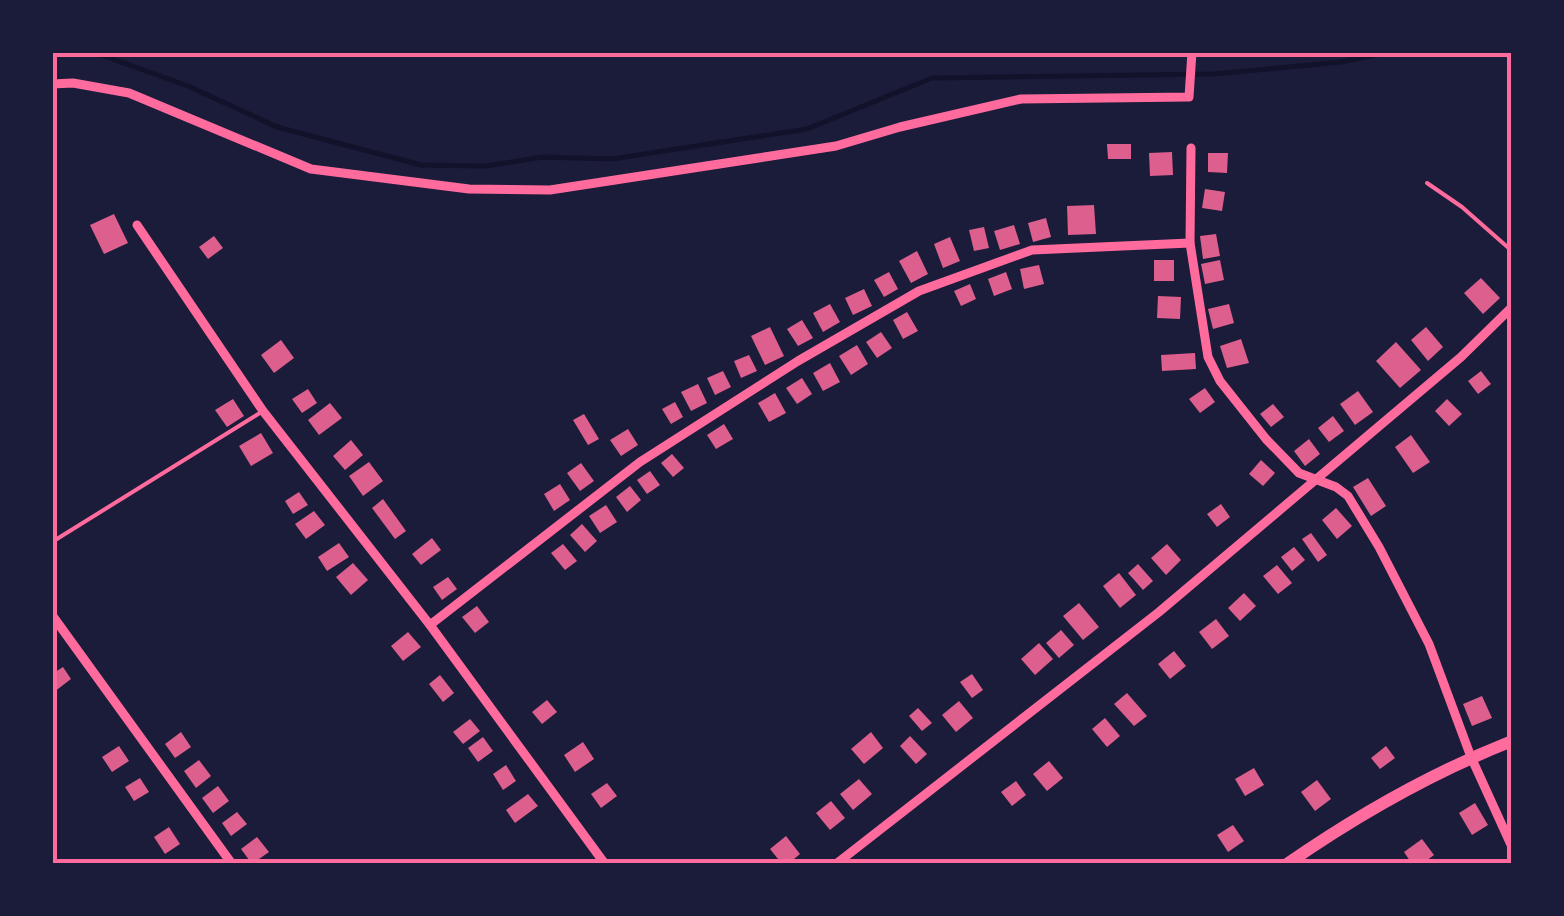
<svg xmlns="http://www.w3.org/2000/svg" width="1564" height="916" font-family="Raleway,sans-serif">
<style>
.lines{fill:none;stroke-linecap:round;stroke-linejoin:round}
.stream{stroke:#12122b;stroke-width:5}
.building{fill:#dd5f8e}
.service{stroke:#ff6b9d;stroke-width:4}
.minor{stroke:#ff6b9d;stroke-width:9}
.secondary{stroke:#ff6b9d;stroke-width:12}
.neatline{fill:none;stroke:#ff6b9d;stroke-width:4}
</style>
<rect width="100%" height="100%" fill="#1b1b3a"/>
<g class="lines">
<!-- stream -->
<polyline class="stream" points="93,52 188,86 277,127 421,165 486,166 543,157 612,159 807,129 932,78 1215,74 1341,62 1390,52"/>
</g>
<!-- building -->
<g class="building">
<polygon points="1107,144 1131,144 1131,159 1108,159"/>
<polygon points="1172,152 1173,175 1150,176 1149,153"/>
<polygon points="1208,153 1228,153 1227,173 1208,172"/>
<polygon points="1205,189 1225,192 1222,211 1202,208"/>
<polygon points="1094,205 1096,234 1068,235 1067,206"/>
<polygon points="114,214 128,243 104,254 90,225"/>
<polygon points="1046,218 1051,237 1033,242 1028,223"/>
<polygon points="1014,225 1020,244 1000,250 994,231"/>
<polygon points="984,227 989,248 974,251 969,230"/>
<polygon points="1216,234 1220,256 1203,259 1200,236"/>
<polygon points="214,236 223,248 208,259 199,247"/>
<polygon points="950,237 960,261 943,268 934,244"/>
<polygon points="917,251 928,274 911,283 899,261"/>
<rect x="1154" y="260" width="20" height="21"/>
<polygon points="1220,260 1224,280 1205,284 1201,264"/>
<polygon points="1039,265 1044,284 1024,289 1020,269"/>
<polygon points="889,272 898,289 884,297 874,280"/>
<polygon points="1006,272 1012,289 994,296 988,279"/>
<polygon points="1481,278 1500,298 1483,314 1464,293"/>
<polygon points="970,284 976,299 961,306 954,291"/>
<polygon points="864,289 872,306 853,315 845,298"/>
<polygon points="1158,296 1181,297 1180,319 1157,318"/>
<polygon points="830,304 840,322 823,332 813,313"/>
<polygon points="1229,304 1234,323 1213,329 1208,309"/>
<polygon points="907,312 918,331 903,339 893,320"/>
<polygon points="802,320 813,338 798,346 787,329"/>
<polygon points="770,327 784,356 765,365 751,336"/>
<polygon points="1426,327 1443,347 1428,361 1411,340"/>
<polygon points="881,332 892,348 877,358 866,342"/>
<polygon points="1241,339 1249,363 1227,368 1220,346"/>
<polygon points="281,340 294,358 274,373 261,355"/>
<polygon points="1396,342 1421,370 1400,388 1376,361"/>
<polygon points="857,345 868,364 851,375 839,356"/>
<polygon points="1195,353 1196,369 1162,371 1161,355"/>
<polygon points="749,355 757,371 741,378 734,361"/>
<polygon points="830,363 840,382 823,391 813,373"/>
<polygon points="723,371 731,387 715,395 707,378"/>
<polygon points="1481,371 1491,384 1478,394 1468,381"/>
<polygon points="802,378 812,394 797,404 786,388"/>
<polygon points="698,384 707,403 691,411 681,392"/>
<polygon points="1205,388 1215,402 1200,413 1189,399"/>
<polygon points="308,389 317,403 302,413 292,399"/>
<polygon points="1358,391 1373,412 1355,425 1340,404"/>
<polygon points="775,393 786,413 769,422 758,403"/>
<polygon points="233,399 244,416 227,427 215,410"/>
<polygon points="1447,399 1462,414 1449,426 1435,411"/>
<polygon points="675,402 683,417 671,424 662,409"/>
<polygon points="330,403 342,418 319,435 308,420"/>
<polygon points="1273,404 1284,417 1271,427 1260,414"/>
<polygon points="584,414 599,439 588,445 573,420"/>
<polygon points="1333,416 1344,431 1329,442 1318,428"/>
<polygon points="724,424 733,439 716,449 707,435"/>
<polygon points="628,429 638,445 621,456 610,440"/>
<polygon points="261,433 273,453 251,466 239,446"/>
<polygon points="1411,435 1430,462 1413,473 1395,447"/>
<polygon points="1309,439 1320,454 1305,466 1294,451"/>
<polygon points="351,440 363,455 345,470 333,456"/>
<polygon points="672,454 684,468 673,477 661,463"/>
<polygon points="1261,460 1275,473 1263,486 1249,474"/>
<polygon points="369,462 383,481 363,496 349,476"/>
<polygon points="581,463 594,481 580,491 567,473"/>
<polygon points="650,471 660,485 647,494 637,480"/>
<polygon points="1368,478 1386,506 1371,516 1353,487"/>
<polygon points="560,484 570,500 554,511 544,494"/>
<polygon points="630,486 641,500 627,512 616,497"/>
<polygon points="299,492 308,505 293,514 285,501"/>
<polygon points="383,499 406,531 395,539 372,508"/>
<polygon points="1221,504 1230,517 1217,527 1207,514"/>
<polygon points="606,505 617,522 600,533 589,516"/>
<polygon points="1336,508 1352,526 1337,539 1322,520"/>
<polygon points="314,511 325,525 306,539 295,524"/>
<polygon points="582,524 597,541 585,552 570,535"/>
<polygon points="1311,533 1327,555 1318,562 1302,539"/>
<polygon points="432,538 441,550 421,565 412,554"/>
<polygon points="339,543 349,557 327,571 318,557"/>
<polygon points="563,544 577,561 565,570 551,553"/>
<polygon points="1167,544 1181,560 1166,575 1151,558"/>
<polygon points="1294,547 1305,560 1292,571 1281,557"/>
<polygon points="353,563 368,580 351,595 336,577"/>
<polygon points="1138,564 1153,581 1143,590 1128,573"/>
<polygon points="1277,565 1292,583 1278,594 1263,576"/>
<polygon points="1119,573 1136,595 1120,608 1103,586"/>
<polygon points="448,577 457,589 442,600 433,587"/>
<polygon points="1244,593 1256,606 1240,621 1228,608"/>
<polygon points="1079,603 1099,627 1083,640 1063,616"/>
<polygon points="477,606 489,622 475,633 462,617"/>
<polygon points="1216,619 1229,636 1212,649 1199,632"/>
<polygon points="1061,630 1074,645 1059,658 1046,643"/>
<polygon points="408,632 421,647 403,661 391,646"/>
<polygon points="1039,643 1053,659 1035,675 1021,659"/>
<polygon points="1174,651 1186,666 1170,679 1158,664"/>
<polygon points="63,667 71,679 54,692 52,674"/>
<polygon points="972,674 983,690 972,698 960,682"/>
<polygon points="440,675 454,693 443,702 429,684"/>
<polygon points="1127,693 1147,716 1134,726 1114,704"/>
<polygon points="1482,696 1492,718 1472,726 1463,704"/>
<polygon points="547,700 557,712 542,724 532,712"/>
<polygon points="959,701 973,718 956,732 942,715"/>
<polygon points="918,708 932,723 922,731 909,716"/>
<polygon points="1105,718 1120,736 1107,747 1092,729"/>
<polygon points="470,719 480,731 463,744 453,732"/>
<polygon points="181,732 191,747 175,758 165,744"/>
<polygon points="871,732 883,748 864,764 851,749"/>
<polygon points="910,736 927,754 916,764 900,746"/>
<polygon points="483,737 493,751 478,762 468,748"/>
<polygon points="583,742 594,759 575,772 564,755"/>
<polygon points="119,746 129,761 112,772 102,757"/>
<polygon points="1386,746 1395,758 1380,769 1371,758"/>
<polygon points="199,760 211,776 196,788 184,771"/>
<polygon points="1049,761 1063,778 1047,791 1033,774"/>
<polygon points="506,765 516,781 503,790 493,774"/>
<polygon points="1254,768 1264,785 1245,796 1235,779"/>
<polygon points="140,778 149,792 134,801 125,787"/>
<polygon points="859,779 872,794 853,810 840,794"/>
<polygon points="1317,780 1331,799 1315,811 1301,792"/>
<polygon points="1016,781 1026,795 1012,806 1001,792"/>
<polygon points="607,783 617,796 601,808 591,794"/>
<polygon points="218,786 229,801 213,813 202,798"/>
<polygon points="528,794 538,806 515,823 506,810"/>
<polygon points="831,801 845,818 830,830 816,813"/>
<polygon points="1475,803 1488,825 1472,835 1459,813"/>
<polygon points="237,812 247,824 231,836 222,823"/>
<polygon points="1233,825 1244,841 1228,852 1217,835"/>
<polygon points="169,827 180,844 165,854 154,837"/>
<polygon points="786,836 800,854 788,864 782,864 770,849"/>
<polygon points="257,837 269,852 252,864 241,849"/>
<polygon points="1422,839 1434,855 1422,864 1412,864 1404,852"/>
</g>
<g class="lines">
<!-- service -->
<g class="service">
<polyline points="1427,183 1462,207 1512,251"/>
<polyline points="52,542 263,411"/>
</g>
<!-- minor -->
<g class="minor">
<polyline points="52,84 73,83 129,93 311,169 469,189 550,190 836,146 900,127 1021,99 1189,97 1192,52"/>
<polyline points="1191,148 1190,243 1208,357 1220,381 1266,439 1299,473 1336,487 1348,496 1379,547 1429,644 1471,757 1512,847"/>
<polyline points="137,225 263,411 430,625 605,864"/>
<polyline points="52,615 232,864"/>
<polyline points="430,625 640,462 798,361 919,291 1032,250 1190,243"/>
<polyline points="836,864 1159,612 1461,357 1512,307"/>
</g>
<!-- secondary -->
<path class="secondary" d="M1287 864C1359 814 1431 773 1512 741"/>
</g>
<!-- border -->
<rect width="1564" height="916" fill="none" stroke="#1b1b3a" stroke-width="110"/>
<rect x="55" y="55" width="1454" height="806" class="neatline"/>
</svg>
